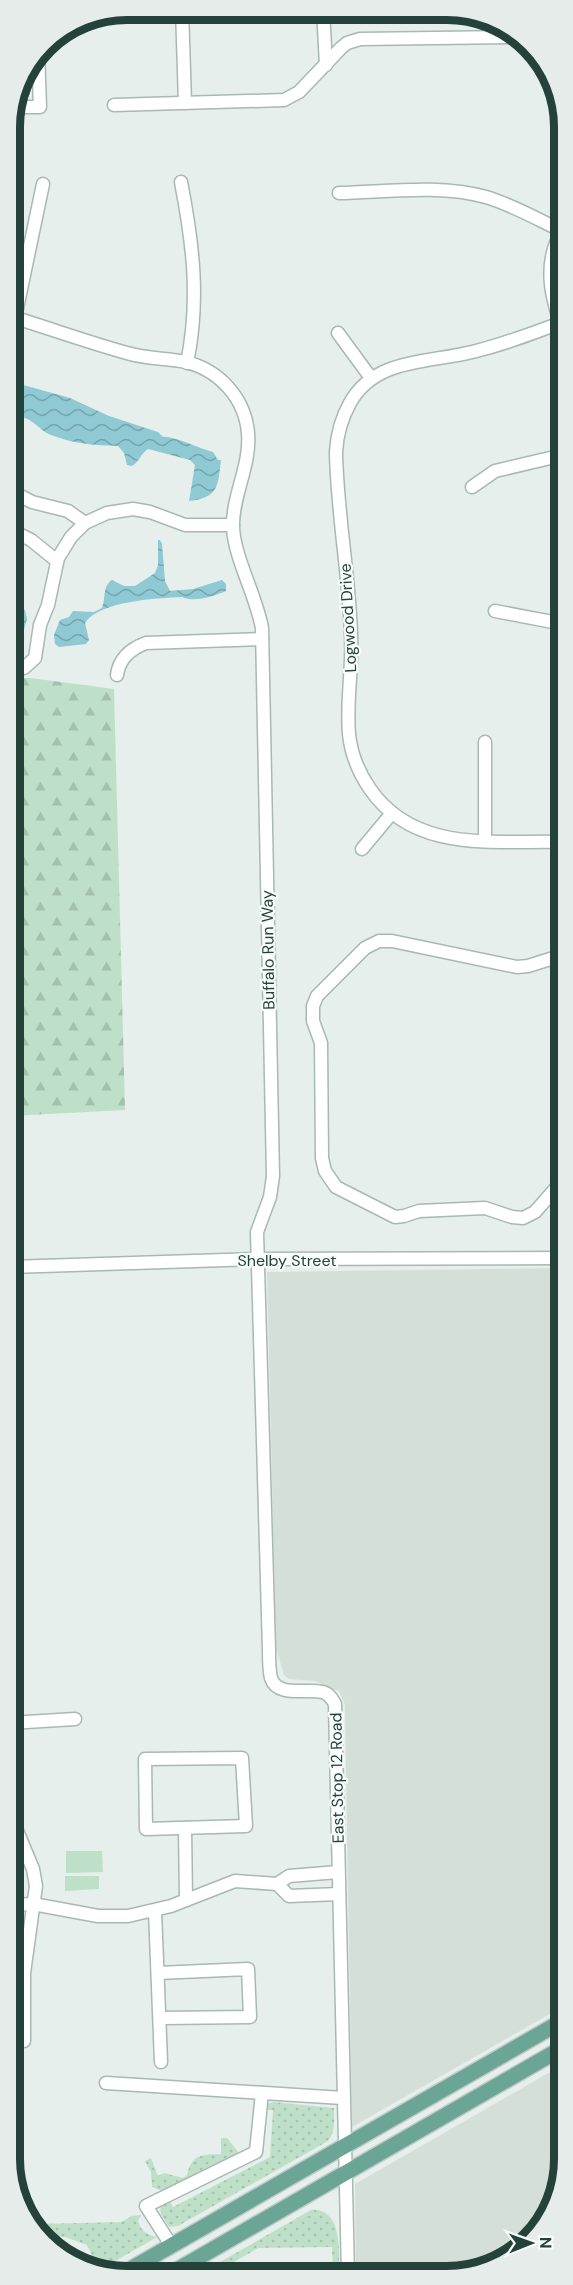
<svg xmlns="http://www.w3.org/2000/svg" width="573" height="2285" font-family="'DM Sans',sans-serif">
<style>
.built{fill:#d4dfda}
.grass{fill:url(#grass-dots)}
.forest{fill:url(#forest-firs)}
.pitch{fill:#bfe0c8}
.water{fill:url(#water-waves)}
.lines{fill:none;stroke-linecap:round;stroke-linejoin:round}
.stream{stroke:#8ec9d4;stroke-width:3}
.minor-casing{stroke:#a8b8b2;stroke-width:15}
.major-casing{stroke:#c2cac8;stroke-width:18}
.minor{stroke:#fff;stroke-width:12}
.major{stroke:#6aa596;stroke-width:15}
.labels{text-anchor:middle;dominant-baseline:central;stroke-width:4.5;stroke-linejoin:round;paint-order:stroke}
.street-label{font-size:16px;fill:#24423a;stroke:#f7fbf9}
.rim{fill:none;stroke:#24423a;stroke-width:8}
</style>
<defs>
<pattern id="grass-dots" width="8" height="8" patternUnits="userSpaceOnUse" patternTransform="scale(1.5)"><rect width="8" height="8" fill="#bfe0c8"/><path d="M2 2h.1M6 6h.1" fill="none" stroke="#a4c1ad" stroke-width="1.8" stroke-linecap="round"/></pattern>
<pattern id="forest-firs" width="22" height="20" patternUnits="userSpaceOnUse" patternTransform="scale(1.5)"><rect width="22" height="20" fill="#bfe0c8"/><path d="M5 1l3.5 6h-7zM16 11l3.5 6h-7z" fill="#a4c1ad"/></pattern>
<pattern id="water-waves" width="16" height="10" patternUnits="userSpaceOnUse" patternTransform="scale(1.5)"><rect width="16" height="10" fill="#8ec9d4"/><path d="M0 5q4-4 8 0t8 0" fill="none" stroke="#74a5ad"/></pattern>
</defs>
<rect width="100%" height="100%" fill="#e6efeb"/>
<!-- built -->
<g class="built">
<polygon points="563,1268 564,2006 352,2127 345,1705 339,1691 314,1681 289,1679 284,1675 276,1648 267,1272"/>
<polygon points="564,2064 564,2166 535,2236 462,2275 356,2275 355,2184"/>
</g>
<!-- grass -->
<g class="grass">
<path d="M273 2102 334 2108C334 2120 336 2130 328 2141L178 2226 169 2227 161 2214 160 2206 169 2198 173 2207 270 2157 273 2110H265V2105Z"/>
<path d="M221 2138H227L239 2153 163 2191 152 2187 151 2172 145 2161 151 2158 158 2176 164 2173 183 2178 187 2175C192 2154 201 2155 221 2154Z"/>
<path d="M32 2210 39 2224 121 2222 132 2216 141 2215 138 2221C141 2231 147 2235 157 2237L98 2271 84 2264 87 2263 91 2253 87 2245 65 2237 41 2236 30 2215Z"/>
<path d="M311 2210C343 2207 339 2253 339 2275L333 2274 332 2247 258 2248 222 2269 221 2274H199Z"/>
</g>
<!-- forest -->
<polygon class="forest" points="9,678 30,678 114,689 125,1110 10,1116"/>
<!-- pitch -->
<g class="pitch">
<polygon points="66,1851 102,1851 103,1872 66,1873"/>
<polygon points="65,1876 99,1876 99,1889 65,1891"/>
</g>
<!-- water -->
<g class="water">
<path d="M9 381 70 398 109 416 158 432 163 437C171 435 201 449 213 452L218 460H221C218 485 219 498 189 501L195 465 190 460 148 449C141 453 140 461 132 466L127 465 124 453 118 446C93 445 75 444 51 435 38 430 33 417 18 417L9 409Z"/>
<path d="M158 540H160L162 544 165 581 170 591 193 589 222 580 226 584V591C214 596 194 603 182 597 158 598 99 601 85 623L89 640 86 644 59 647 55 644 54 635 60 620 69 617 73 611 94 612 102 608C106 598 102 587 112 580L124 586H135L155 573 158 565Z"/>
<polygon points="9,604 25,610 27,619 23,633 18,633 17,614 9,610"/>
</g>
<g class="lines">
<!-- stream -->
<polyline class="stream" points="10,1253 16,1262"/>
<defs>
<g id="minor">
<polyline points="182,9 185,103"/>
<polyline points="323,10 326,65"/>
<polyline points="114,105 284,100 299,92 341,48 347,43 360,39 515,37"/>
<polyline points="12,107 40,107 38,51"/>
<path d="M181 182C193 244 200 300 187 363"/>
<path d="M339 193C386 192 439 184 486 197 513 205 537 219 562 231"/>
<path d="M563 229C542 263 551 297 563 331"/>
<path d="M9 316C49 328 87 342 127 353 146 359 166 358 186 362 219 370 245 398 248 433 251 465 232 496 233 527 234 557 256 595 262 628L273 1176 270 1197 257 1232 269 1650C269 1659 269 1670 271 1678 277 1698 308 1688 322 1692 329 1693 332 1699 335 1704L348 2275"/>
<polyline points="15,318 43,184"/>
<path d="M560 323C531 334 502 345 472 352 428 363 375 358 350 403 341 419 337 434 336 452 337 512 349 573 351 634 353 667 346 701 349 734 351 754 359 773 370 789 415 854 495 840 563 842"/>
<polyline points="338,333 371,378"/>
<polyline points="472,487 495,471 563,455"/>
<polyline points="9,490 32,502 68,511 85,523"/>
<polyline points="9,529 31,540 57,561"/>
<polyline points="495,611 563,624"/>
<polyline points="9,669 24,668 35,658 40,625 48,605 58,558 71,537 85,523 107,513 133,509 150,512 185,525 233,525"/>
<path d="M117 675C119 659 130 649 146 643L262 639"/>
<polyline points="485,841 485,742"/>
<polyline points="362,849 392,813"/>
<polyline points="563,955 528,966 517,967 392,941 379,941 365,948 317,996 313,1006 313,1021 321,1043 322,1158 325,1171 336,1187 395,1217 404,1216 419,1211 485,1208 512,1217 523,1218 535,1212 563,1180"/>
<polyline points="10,1267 257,1259 563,1258"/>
<polyline points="10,1723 75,1719"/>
<polygon points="242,1758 246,1826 146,1829 145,1759"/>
<polyline points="10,1814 33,1869 36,1886 24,1973 24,2041"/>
<polyline points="185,1828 186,1900"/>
<polyline points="277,1884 289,1896 339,1894"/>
<polyline points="10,1905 33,1904 98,1916 128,1916 171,1906 235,1881 277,1884 289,1876 338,1872"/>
<polyline points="155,1911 161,2062"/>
<polyline points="158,1973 248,1969 250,2017 161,2018"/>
<polyline points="106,2083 343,2098"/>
<polyline points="171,2245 146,2206 256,2152 262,2093"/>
</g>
<g id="major">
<polyline points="122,2274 564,2020"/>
<polyline points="170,2274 564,2047"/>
</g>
</defs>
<!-- minor casing -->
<use href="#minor" class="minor-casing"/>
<!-- major casing -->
<use href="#major" class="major-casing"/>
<!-- minor -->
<use href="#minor" class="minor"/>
<!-- major -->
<use href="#major" class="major"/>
</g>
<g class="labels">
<!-- street labels -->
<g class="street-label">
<text transform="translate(348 618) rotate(-93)">Logwood Drive</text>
<text transform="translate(268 950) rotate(-91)">Buffalo Run Way</text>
<text x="287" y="1260">Shelby Street</text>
<text transform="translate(337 1778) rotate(-91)">East Stop 12 Road</text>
</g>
</g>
<!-- crop -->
<path d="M0 0H573V2285H0ZM127 20H447A107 107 0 0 1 554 127V2159A107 107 0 0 1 447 2266H127A107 107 0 0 1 20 2159V127A107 107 0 0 1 127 20Z" fill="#e6ecea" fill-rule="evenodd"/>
<path class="rim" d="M127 20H447A107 107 0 0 1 554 127V2159A107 107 0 0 1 447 2266H127A107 107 0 0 1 20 2159V127A107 107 0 0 1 127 20Z"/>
<!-- north arrow -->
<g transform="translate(531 2243) rotate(89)" stroke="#f7fbf9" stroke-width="4.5" paint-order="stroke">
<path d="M0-4.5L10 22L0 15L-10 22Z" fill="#24423a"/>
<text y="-9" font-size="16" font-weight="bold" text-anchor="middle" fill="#24423a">N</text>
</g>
</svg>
